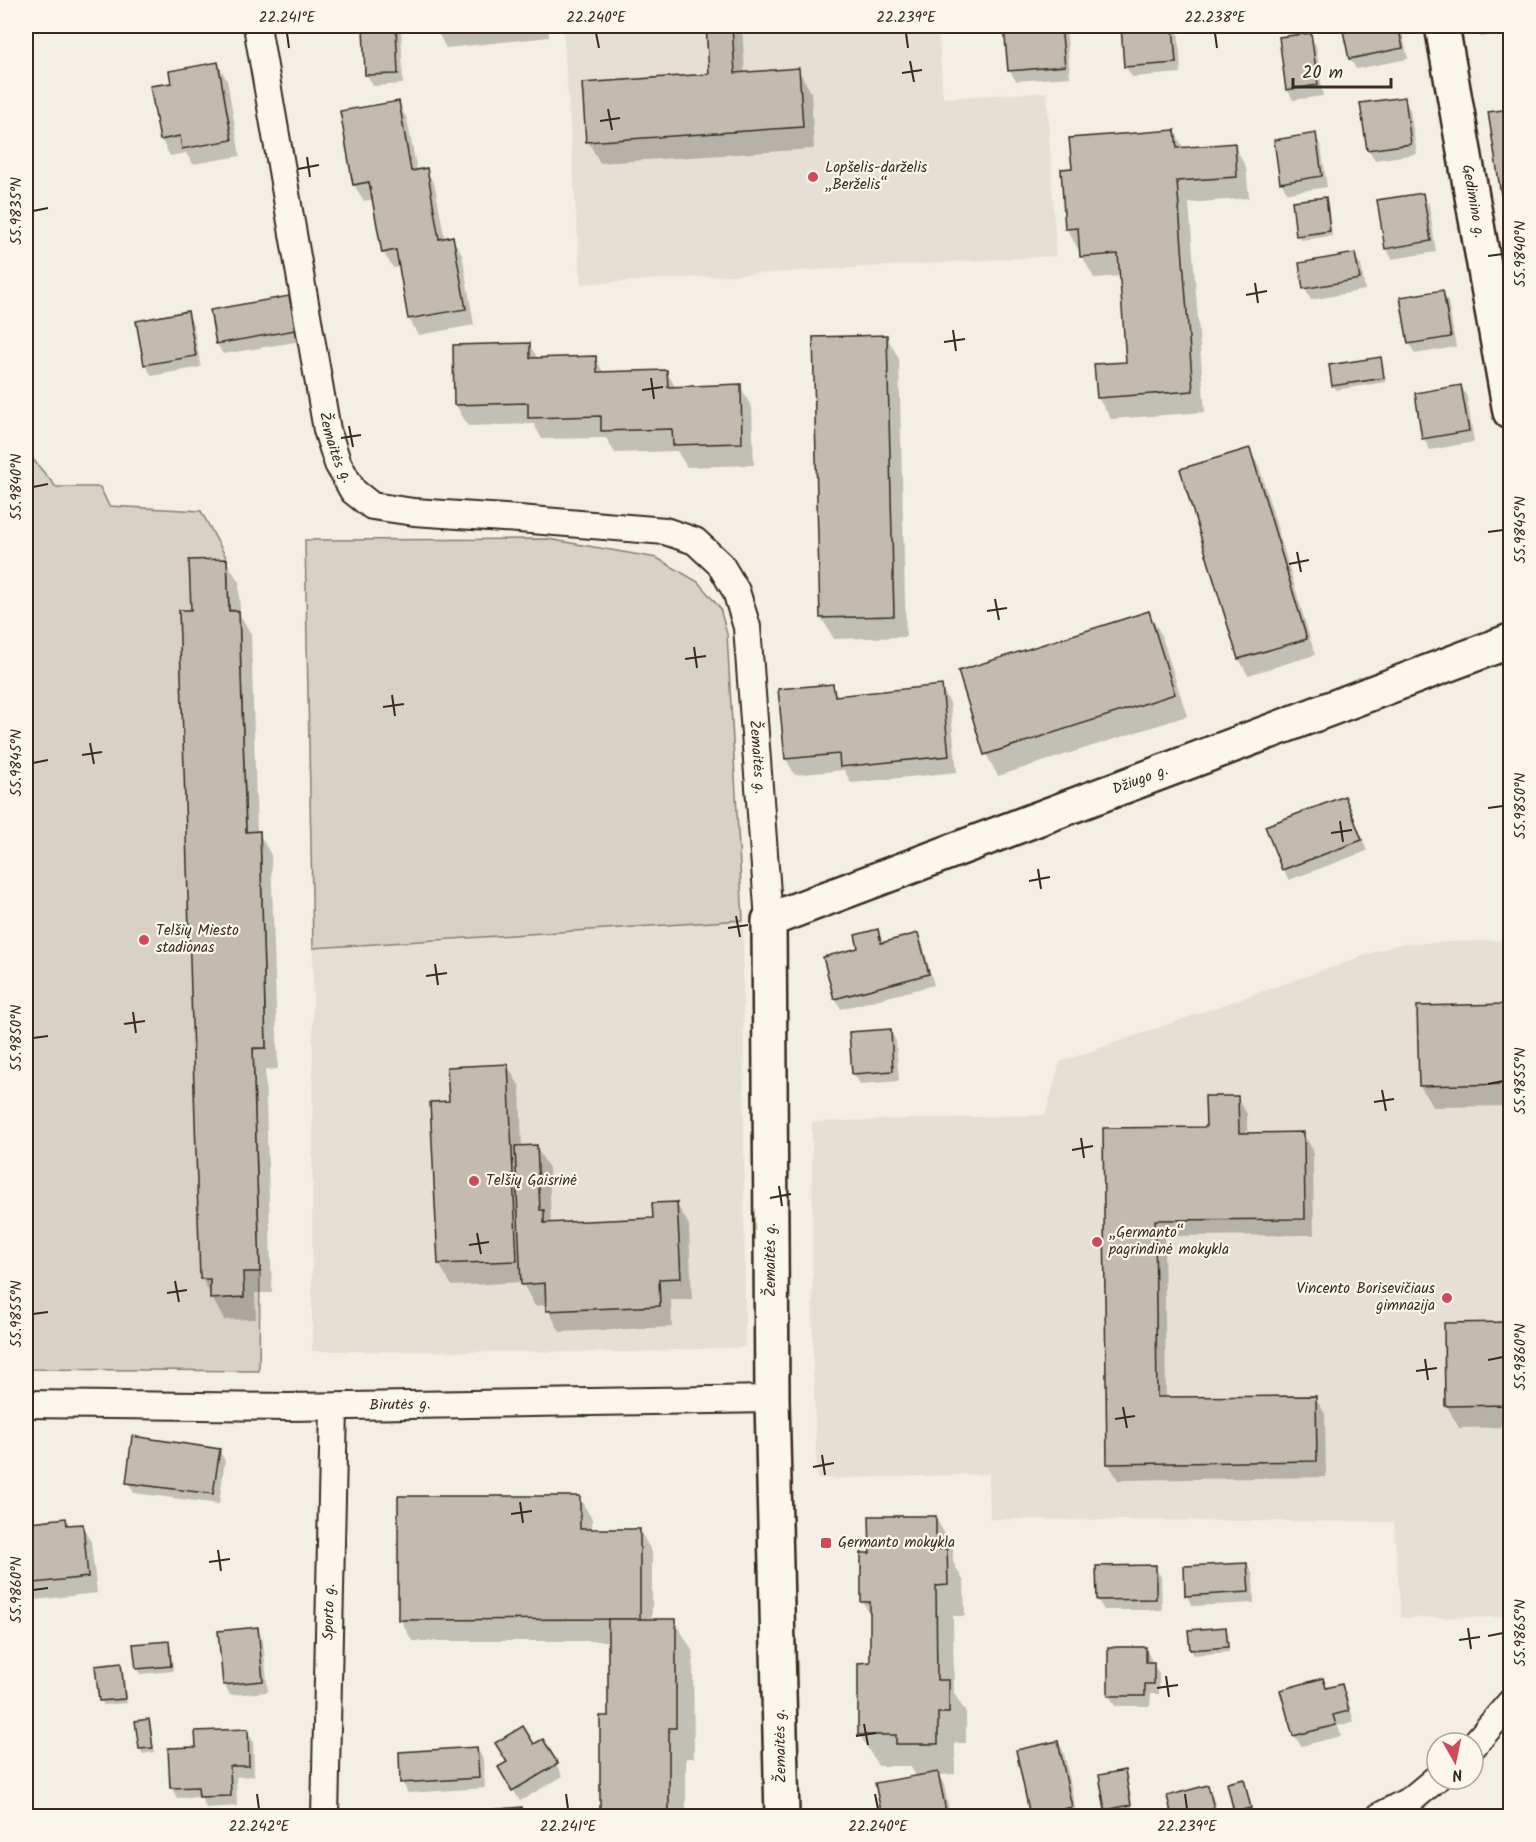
<svg xmlns="http://www.w3.org/2000/svg" width="1536" height="1842" font-family="Kalam,sans-serif">
<style>
.built{fill:#e5dfd4}
.green{fill:#d8d1c6;stroke:#8a7e72;stroke-width:1.5}
.shadow{fill:#0003}
.building{fill:#c3bbb0;stroke:#3b2a1e;stroke-width:1.5}
.lines{fill:none;stroke-linecap:round;stroke-linejoin:round}
.minor-casing{stroke:#3b2a1e;stroke-width:30}
.primary-casing{stroke:#3b2a1e;stroke-width:38}
.minor{stroke:#fbf7ec;stroke-width:26}
.primary{stroke:#fbf7ec;stroke-width:33}
.ticks{fill:none;stroke:#3b2a1e;stroke-width:2}
.poi-dot{fill:#d1495b;stroke:#fbf7ec;stroke-width:2}
.labels{text-anchor:middle;dominant-baseline:central;stroke-width:4.5;stroke-linejoin:round;paint-order:stroke}
.poi-label{font-size:15px;fill:#3b2a1e;stroke:#fbf7ec;text-anchor:start}
.street-label{font-size:15px;fill:#3b2a1e;stroke:#fbf7ec}
.neatline{fill:none;stroke:#3b2a1e;stroke-width:2}
.ticks-label{font-size:15px;text-anchor:middle;fill:#3b2a1e}
</style>
<rect width="100%" height="100%" fill="#f3efe4"/>
<filter id="ink" filterUnits="userSpaceOnUse"><feTurbulence type="fractalNoise" baseFrequency=".0167" numOctaves="2"/><feDisplacementMap in="SourceGraphic" scale="12" xChannelSelector="R" yChannelSelector="G"/><feConvolveMatrix kernelMatrix="1 2 1 2 8 2 1 2 1" color-interpolation-filters="sRGB"/></filter>
<g filter="url(#ink)">
<!-- built -->
<g class="built">
<polygon points="563,26 938,26 943,98 1047,92 1056,256 581,284"/>
<polygon points="743,920 745,1347 629,1352 312,1351 313,948"/>
<polygon points="1510,940 1510,1617 1401,1618 1394,1522 990,1519 989,1474 817,1479 813,1363 812,1122 1045,1115 1060,1062 1398,944"/>
</g>
<!-- green -->
<g class="green">
<polygon points="26,451 56,487 100,487 109,506 201,511 227,559 229,610 239,611 246,832 260,831 266,1048 253,1049 260,1272 259,1371 26,1369"/>
<polygon points="548,539 657,558 698,582 720,608 727,634 743,920 313,948 305,540"/>
</g>
<!-- shadow -->
<g class="shadow">
<polygon points="365,26 401,26 403,84 373,86 367,75"/>
<polygon points="436,26 548,26 549,37 446,48 437,31"/>
<polygon points="707,26 742,26 745,74 798,70 811,92 814,149 600,163 588,141 710,76"/>
<polygon points="1006,26 1066,26 1070,77 1016,81 1010,71"/>
<polygon points="1123,26 1178,26 1181,73 1132,77 1126,67"/>
<polygon points="1343,26 1401,26 1408,59 1356,69 1350,59"/>
<polygon points="1475,26 1510,26 1510,32 1481,37"/>
<polygon points="1310,35 1316,46 1323,96 1293,100 1287,89"/>
<polygon points="218,64 227,80 240,156 193,164 186,153 170,156 161,139 172,84"/>
<polygon points="1404,99 1410,110 1417,154 1375,160 1368,149"/>
<polygon points="398,103 407,119 417,171 426,170 435,186 445,240 452,238 462,254 474,325 419,335 409,319 400,267 393,268 383,252 374,199 364,201 354,185 342,113"/>
<polygon points="1510,110 1510,205 1509,205 1502,195 1490,113"/>
<polygon points="1175,132 1184,149 1234,145 1246,167 1249,198 1189,203 1205,412 1111,419 1098,398 1128,363 1121,276 1094,278 1082,256 1081,250 1079,251 1067,229 1062,171 1073,170"/>
<polygon points="1315,135 1321,146 1327,187 1288,193 1281,183"/>
<polygon points="1422,194 1429,205 1436,252 1392,259 1386,248"/>
<polygon points="1325,199 1328,203 1332,236 1301,240 1298,235"/>
<polygon points="1354,255 1361,265 1365,290 1311,300 1305,289 1300,264"/>
<polygon points="1442,291 1448,302 1456,347 1415,354 1409,343"/>
<polygon points="289,298 295,308 301,341 223,354 217,344"/>
<polygon points="187,313 193,324 201,367 152,376 145,365 138,323"/>
<polygon points="887,337 899,359 906,637 834,639 821,617"/>
<polygon points="529,344 538,359 595,358 604,373 666,371 676,388 740,386 752,408 754,465 687,467 677,451 615,453 606,438 542,439 534,424 468,426 456,405"/>
<polygon points="1380,359 1383,364 1386,382 1336,390 1334,385"/>
<polygon points="1461,386 1467,397 1474,442 1430,450 1424,439 1416,394"/>
<polygon points="1249,450 1259,466 1315,655 1248,675 1239,659 1182,470"/>
<polygon points="226,561 239,582 240,615 251,634 257,833 259,833 271,855 278,1069 265,1070 272,1293 255,1293 256,1319 224,1320 202,1279 193,611"/>
<polygon points="1148,612 1161,634 1187,716 998,776 986,754"/>
<polygon points="832,686 839,697 941,687 950,703 957,772 851,783 844,770 795,775 786,759"/>
<polygon points="1345,798 1351,808 1367,851 1289,880 1283,870 1267,827"/>
<polygon points="877,931 884,944 917,935 923,945 934,985 841,1009 835,998 860,949"/>
<polygon points="1510,1006 1510,1106 1433,1107 1420,1086 1419,1008"/>
<polygon points="890,1030 896,1041 899,1081 860,1084 854,1074"/>
<polygon points="507,1065 520,1087 522,1147 536,1147 549,1168 551,1224 654,1220 676,1203 689,1225 692,1300 671,1300 672,1327 560,1332 548,1310 547,1305 535,1306 522,1282 452,1286 439,1264 432,1103 450,1103"/>
<polygon points="1237,1097 1247,1114 1247,1135 1303,1134 1313,1150 1314,1235 1164,1236 1166,1399 1315,1397 1325,1414 1326,1477 1118,1480 1108,1463 1105,1130 1207,1129"/>
<polygon points="1510,1324 1510,1427 1459,1428 1447,1406 1446,1325"/>
<polygon points="219,1450 225,1461 219,1504 134,1493 128,1482"/>
<polygon points="579,1497 592,1519 592,1531 640,1531 652,1552 652,1621 675,1621 693,1652 694,1758 686,1758 686,1816 606,1816 602,1809 610,1718 610,1641 412,1641 400,1619"/>
<polygon points="935,1517 953,1548 953,1562 964,1582 965,1616 953,1616 954,1693 966,1713 966,1743 955,1743 955,1774 938,1775 944,1784 950,1816 883,1816 877,1784 917,1777 910,1766 878,1766 860,1735 872,1664 871,1617 863,1602 871,1555"/>
<polygon points="65,1520 69,1527 82,1525 91,1542 97,1593 26,1601 26,1530"/>
<polygon points="1247,1564 1253,1575 1254,1603 1193,1606 1186,1595"/>
<polygon points="1155,1567 1161,1577 1162,1610 1104,1610 1098,1600"/>
<polygon points="1225,1628 1228,1633 1229,1652 1194,1655 1191,1650"/>
<polygon points="257,1629 263,1640 268,1692 230,1695 224,1684"/>
<polygon points="168,1643 171,1647 173,1671 140,1674 137,1669 135,1646"/>
<polygon points="1145,1648 1151,1659 1151,1664 1153,1664 1159,1674 1159,1694 1151,1694 1150,1706 1115,1706 1109,1695"/>
<polygon points="120,1665 123,1670 127,1703 104,1705 101,1701"/>
<polygon points="1322,1680 1327,1689 1341,1685 1347,1696 1354,1722 1338,1726 1341,1736 1301,1746 1294,1735"/>
<polygon points="148,1720 151,1725 154,1752 143,1754 140,1749 137,1722"/>
<polygon points="247,1730 253,1741 254,1776 236,1777 237,1806 206,1808 201,1797 177,1798 171,1787 197,1748"/>
<polygon points="542,1741 563,1776 520,1801 500,1768"/>
<polygon points="1058,1742 1064,1753 1077,1816 1033,1816"/>
<polygon points="477,1748 483,1759 485,1788 408,1793 402,1782"/>
<polygon points="1124,1772 1127,1776 1133,1810 1109,1814 1107,1809"/>
<polygon points="1243,1781 1246,1786 1253,1813 1238,1816 1235,1812"/>
<polygon points="1207,1787 1213,1798 1218,1816 1174,1816 1169,1797"/>
<polygon points="521,1808 526,1816 491,1816 490,1812"/>
</g>
<!-- building -->
<g class="building">
<polygon points="363,26 396,26 398,74 365,75"/>
<polygon points="435,26 497,26 435,32"/>
<polygon points="706,26 732,26 735,73 799,68 803,127 586,142 582,83 709,74"/>
<polygon points="1004,26 1061,26 1065,66 1008,71"/>
<polygon points="1121,26 1173,26 1176,63 1124,67"/>
<polygon points="1342,26 1398,26 1403,48 1349,59"/>
<polygon points="1311,33 1318,85 1286,90 1279,37"/>
<polygon points="218,62 232,140 182,149 180,136 160,140 150,86 171,83 169,71"/>
<polygon points="1405,97 1411,144 1367,150 1360,103"/>
<polygon points="399,101 411,171 427,168 439,239 453,236 466,309 408,319 396,250 382,253 369,182 353,185 340,111"/>
<polygon points="1510,109 1510,194 1501,195 1488,112"/>
<polygon points="1175,130 1177,148 1235,143 1237,177 1177,181 1193,391 1097,398 1094,364 1126,362 1118,254 1080,257 1078,228 1065,229 1061,169 1072,168 1069,138"/>
<polygon points="1316,133 1322,176 1280,183 1274,140"/>
<polygon points="1423,193 1431,241 1385,249 1377,200"/>
<polygon points="1326,197 1330,231 1296,236 1292,201"/>
<polygon points="1355,253 1360,279 1303,289 1299,263"/>
<polygon points="1443,290 1451,337 1408,344 1400,297"/>
<polygon points="289,296 296,330 216,344 210,310"/>
<polygon points="188,311 196,356 144,365 136,321"/>
<polygon points="887,335 894,616 820,618 813,337"/>
<polygon points="530,343 530,358 596,356 597,372 667,370 668,387 741,384 742,443 673,445 672,429 601,431 601,416 528,418 528,403 454,405 453,345"/>
<polygon points="1381,357 1384,378 1332,386 1329,365"/>
<polygon points="1461,385 1469,431 1422,439 1415,393"/>
<polygon points="1250,448 1307,639 1238,659 1180,469"/>
<polygon points="227,559 229,611 239,611 246,832 260,831 266,1048 253,1048 260,1272 243,1272 244,1297 210,1299 210,1279 200,1279 179,610 191,610 189,560"/>
<polygon points="1149,611 1175,694 984,755 958,671"/>
<polygon points="833,684 835,696 942,685 949,756 840,767 839,754 785,759 778,689"/>
<polygon points="1345,796 1362,840 1282,870 1265,826"/>
<polygon points="878,929 881,943 918,933 929,974 834,999 823,957 858,948 855,935"/>
<polygon points="1510,1004 1510,1084 1419,1086 1417,1006"/>
<polygon points="891,1029 893,1071 852,1074 849,1032"/>
<polygon points="508,1064 517,1261 438,1264 430,1102 449,1101 447,1067"/>
<polygon points="1205,1096 1238,1096 1239,1133 1304,1132 1305,1219 1155,1220 1157,1397 1316,1396 1317,1461 1107,1464 1103,1128 1206,1127"/>
<polygon points="537,1145 540,1210 544,1210 544,1223 653,1218 652,1203 677,1202 681,1278 659,1279 660,1306 546,1311 545,1283 521,1285 515,1146"/>
<polygon points="1510,1322 1510,1405 1445,1406 1444,1323"/>
<polygon points="132,1436 220,1449 213,1494 126,1483"/>
<polygon points="398,1496 580,1496 580,1529 640,1529 640,1619 398,1620"/>
<polygon points="869,1516 936,1516 936,1549 947,1549 948,1585 936,1586 937,1680 949,1680 949,1713 938,1713 938,1744 896,1744 896,1735 858,1735 858,1663 870,1662 870,1602 861,1602 861,1553 870,1553"/>
<polygon points="66,1518 67,1525 83,1524 88,1577 26,1584 26,1529 32,1528 31,1522"/>
<polygon points="1247,1563 1249,1592 1185,1596 1184,1566"/>
<polygon points="1156,1565 1156,1599 1097,1600 1096,1566"/>
<polygon points="608,1619 676,1619 676,1728 669,1728 669,1816 631,1816 631,1809 600,1809 600,1716 608,1716"/>
<polygon points="258,1627 263,1681 223,1685 218,1631"/>
<polygon points="1226,1627 1228,1647 1190,1650 1188,1630"/>
<polygon points="169,1641 171,1666 136,1669 133,1644"/>
<polygon points="1108,1647 1146,1647 1146,1662 1154,1662 1154,1684 1145,1684 1145,1696 1108,1696"/>
<polygon points="121,1663 125,1699 99,1701 95,1666"/>
<polygon points="1323,1678 1326,1688 1342,1684 1349,1711 1333,1715 1336,1725 1293,1736 1280,1690"/>
<polygon points="149,1719 153,1748 139,1749 135,1721"/>
<polygon points="523,1726 534,1744 543,1739 558,1764 512,1791 498,1767 507,1762 495,1743"/>
<polygon points="248,1729 249,1766 230,1766 231,1796 199,1797 198,1787 170,1788 168,1748 196,1747 195,1731"/>
<polygon points="1058,1741 1072,1807 1030,1816 1016,1750"/>
<polygon points="477,1747 479,1778 400,1783 399,1752"/>
<polygon points="1125,1770 1131,1805 1105,1810 1099,1775"/>
<polygon points="938,1772 947,1816 882,1816 875,1783"/>
<polygon points="1244,1779 1251,1808 1234,1812 1227,1783"/>
<polygon points="1208,1785 1216,1816 1172,1816 1167,1796"/>
<polygon points="522,1807 523,1816 489,1816 489,1810"/>
</g>
<g class="lines">
<defs>
<g id="minor">
<path id="s1" d="M257 26 327 430 338 464 353 491 372 506 414 512 519 519 665 531 695 541 720 564 736 591 747 627 769 920"/>
<path id="s2" d="M26 1404 289 1407 772 1399"/>
<polyline points="1473,1746 1510,1703"/>
<path id="s3" d="M325 1816 334 1407"/>
<polyline points="1380,1816 1412,1799 1437,1778"/>
</g>
<g id="primary">
<path id="s4" d="M1442 26 1510 412"/>
<path id="s5" d="M782 1816 772 1399 769 920 1510 641"/>
</g>
</defs>
<!-- minor casing -->
<use href="#minor" class="minor-casing"/>
<!-- primary casing -->
<use href="#primary" class="primary-casing"/>
<!-- minor -->
<use href="#minor" class="minor"/>
<!-- primary -->
<use href="#primary" class="primary"/>
</g>
</g>
<!-- ticks -->
<path class="ticks" d="M287 33 289 48M596 33 599 48M906 33 908 48M1215 33 1217 48M910 61 914 82M902 73 922 70M608 109 612 130M600 121 620 118M307 157 310 177M298 169 319 165M33 211 48 208M1488 256 1503 254M1255 283 1258 303M1246 295 1267 291M953 330 956 351M944 342 965 339M651 378 654 399M642 390 663 387M349 426 353 447M341 438 361 435M33 487 48 484M1488 532 1503 530M1297 552 1301 572M1289 564 1309 560M995 599 999 620M987 611 1007 608M694 647 697 668M685 659 706 656M392 695 395 716M383 707 404 704M90 743 94 764M82 755 102 752M33 763 48 760M1488 808 1503 806M1340 821 1343 842M1331 833 1352 830M1038 869 1041 889M1029 881 1050 877M736 916 740 937M728 928 748 925M435 964 438 985M426 976 447 973M133 1012 136 1033M124 1024 145 1021M33 1038 48 1036M1488 1084 1503 1081M1382 1090 1386 1111M1374 1102 1394 1099M1081 1138 1084 1158M1072 1150 1093 1146M779 1186 782 1206M770 1198 791 1194M477 1233 481 1254M469 1245 489 1242M175 1281 179 1302M167 1293 187 1290M33 1314 48 1312M1425 1359 1428 1380M1488 1360 1503 1357M1416 1371 1437 1368M1123 1407 1127 1428M1115 1419 1135 1416M822 1455 825 1475M813 1467 834 1463M520 1502 523 1523M511 1514 532 1511M218 1550 221 1571M209 1562 230 1559M33 1590 48 1588M1468 1628 1471 1649M1488 1636 1503 1633M1459 1640 1480 1637M1166 1676 1169 1697M1157 1688 1178 1685M864 1724 868 1745M856 1736 876 1733M257 1794 259 1809M566 1794 568 1809M875 1794 878 1809M1185 1794 1187 1809"/>
<!-- markers -->
<g class="poi-dot">
<circle cx="813" cy="177" r="6"/>
<circle cx="144" cy="940" r="6"/>
<circle cx="474" cy="1181" r="6"/>
<circle cx="1097" cy="1242" r="6"/>
<circle cx="1447" cy="1298" r="6"/>
<rect x="820" y="1537" width="12" height="12" rx="3"/>
</g>
<g class="labels">
<!-- poi labels -->
<g class="poi-label">
<text x="825" y="168">Lopšelis-darželis<tspan x="825" dy="17">„Berželis“</tspan></text>
<text x="156" y="931">Telšių Miesto<tspan x="156" dy="17">stadionas</tspan></text>
<text x="486" y="1181">Telšių Gaisrinė</text>
<text x="1109" y="1233">„Germanto“<tspan x="1109" dy="17">pagrindinė mokykla</tspan></text>
<text x="1435" y="1289" text-anchor="end">Vincento Borisevičiaus<tspan x="1435" dy="17">gimnazija</tspan></text>
<text x="838" y="1543">Germanto mokykla</text>
</g>
<!-- street labels -->
<g class="street-label">
<text stroke="none"><textPath href="#s4" startOffset="178">Gedimino g.</textPath></text>
<text stroke="none"><textPath href="#s1" startOffset="429">Žemaitės g.</textPath></text>
<text stroke="none"><textPath href="#s1" startOffset="1060">Žemaitės g.</textPath></text>
<text stroke="none"><textPath href="#s5" startOffset="1293">Džiugo g.</textPath></text>
<text transform="translate(771 1260) rotate(-90)">Žemaitės g.</text>
<text stroke="none"><textPath href="#s2" startOffset="374">Birutės g.</textPath></text>
<text stroke="none"><textPath href="#s3" startOffset="204">Sporto g.</textPath></text>
<text transform="translate(781 1746) rotate(-91)">Žemaitės g.</text>
</g>
</g>
<!-- margin -->
<rect width="1536" height="1842" fill="none" stroke="#fbf7ec" stroke-width="66"/>
<!-- north arrow -->
<g transform="translate(1455 1761) rotate(171)"><circle r="28" fill="#fbf7ec" stroke="#aea59a" stroke-width="1.5"/>
<path d="M0-4.5L10 22L0 15L-10 22Z" fill="#d1495b"/>
<text y="-9" font-size="16" font-weight="bold" text-anchor="middle" fill="#3b2a1e">N</text>
</g>
<!-- scale -->
<path d="M1293 78v9h98v-9" fill="none" stroke="#3b2a1e" stroke-width="3"/>
<text x="1302" y="78" font-size="18" fill="#3b2a1e" stroke="#fbf7ec" stroke-width="4.5" paint-order="stroke">20 m</text>
<rect x="33" y="33" width="1470" height="1776" class="neatline"/>
<g class="ticks-label">
<text x="287" y="22">22.241°E</text>
<text x="596" y="22">22.240°E</text>
<text x="906" y="22">22.239°E</text>
<text x="1215" y="22">22.238°E</text>
<text transform="translate(16 211) rotate(-90)" y="5">55.9835°N</text>
<text transform="translate(1520 254) rotate(-90)" y="5">55.9840°N</text>
<text transform="translate(16 487) rotate(-90)" y="5">55.9840°N</text>
<text transform="translate(1520 530) rotate(-90)" y="5">55.9845°N</text>
<text transform="translate(16 763) rotate(-90)" y="5">55.9845°N</text>
<text transform="translate(1520 806) rotate(-90)" y="5">55.9850°N</text>
<text transform="translate(16 1038) rotate(-90)" y="5">55.9850°N</text>
<text transform="translate(1520 1081) rotate(-90)" y="5">55.9855°N</text>
<text transform="translate(16 1314) rotate(-90)" y="5">55.9855°N</text>
<text transform="translate(1520 1357) rotate(-90)" y="5">55.9860°N</text>
<text transform="translate(16 1590) rotate(-90)" y="5">55.9860°N</text>
<text transform="translate(1520 1633) rotate(-90)" y="5">55.9865°N</text>
<text x="259" y="1831">22.242°E</text>
<text x="568" y="1831">22.241°E</text>
<text x="878" y="1831">22.240°E</text>
<text x="1187" y="1831">22.239°E</text>
</g>
</svg>
